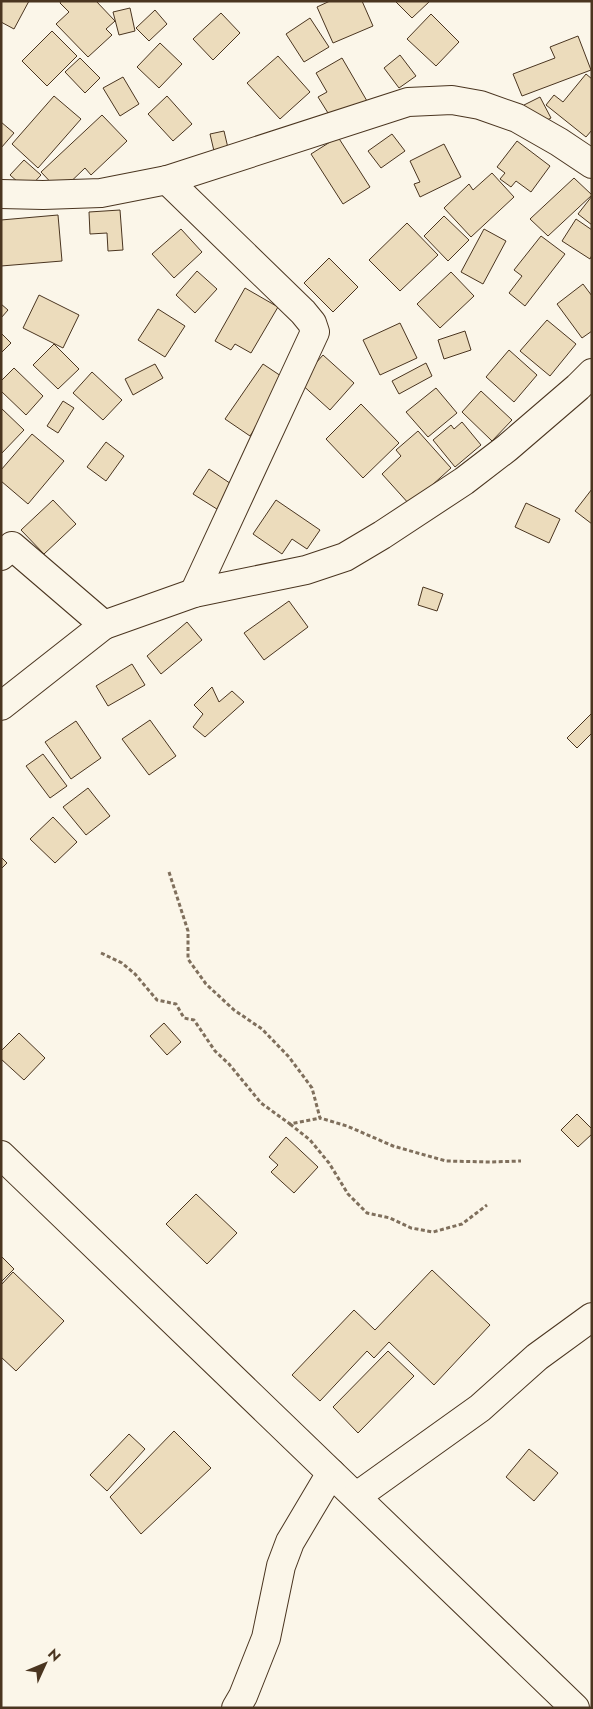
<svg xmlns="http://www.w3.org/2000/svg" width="593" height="1709" font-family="Jost,sans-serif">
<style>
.building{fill:#ecdcbc;stroke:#4a3520}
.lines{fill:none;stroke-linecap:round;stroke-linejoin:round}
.minor-casing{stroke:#4a3520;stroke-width:30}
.path{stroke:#7f6f5c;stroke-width:3;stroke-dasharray:4 2.5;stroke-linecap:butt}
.minor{stroke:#fbf6e9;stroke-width:28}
</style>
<rect width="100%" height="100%" fill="#fbf6e9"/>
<!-- building -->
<g class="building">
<polygon points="1,1 29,1 14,29 1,22"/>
<polygon points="61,1 96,1 115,21 106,29 112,35 88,57 56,24 69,12 60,3"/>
<polygon points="330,1 362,1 373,26 333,43 317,7"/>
<polygon points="395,1 430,1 412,18"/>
<polygon points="130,8 135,31 119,35 113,12"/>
<polygon points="155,10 167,24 149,41 136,28"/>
<polygon points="221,13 240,33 213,60 193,39"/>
<polygon points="431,14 459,42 436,66 407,39"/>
<polygon points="310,18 329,47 304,62 286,34"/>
<polygon points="52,31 77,56 47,86 22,61"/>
<polygon points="578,36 591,70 522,96 513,74 555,58 550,47"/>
<polygon points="160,43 182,64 159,88 137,67"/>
<polygon points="400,55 416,76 399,88 384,68"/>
<polygon points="278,56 310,92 280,119 247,83"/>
<polygon points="80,58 100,78 85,93 65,72"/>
<polygon points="342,58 367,101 333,121 318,97 327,92 316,73"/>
<polygon points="586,74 592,79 592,130 586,137 546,105 554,95 563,102"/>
<polygon points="123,77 139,104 120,116 103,88"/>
<polygon points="54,96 81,119 38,168 12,144"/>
<polygon points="167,96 192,124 173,141 148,114"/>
<polygon points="540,97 551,118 535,126 524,105"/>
<polygon points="102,115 127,141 91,175 85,168 60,192 41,172"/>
<polygon points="1,122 14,133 1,148"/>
<polygon points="224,131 228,148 214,151 210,134"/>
<polygon points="392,134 405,151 381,168 368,151"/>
<polygon points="338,137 370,187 343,204 311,154"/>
<polygon points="517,141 550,166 531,192 516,181 511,187 500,179 505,173 497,167"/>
<polygon points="444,144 461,177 420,197 414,184 420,182 410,161"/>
<polygon points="24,160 41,175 27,190 10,175"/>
<polygon points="492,173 514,197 471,237 444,208 469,184 473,190"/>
<polygon points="574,178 592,195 548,236 530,219"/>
<polygon points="592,196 592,225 578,214"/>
<polygon points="120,210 123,250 108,251 107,233 90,234 89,212"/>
<polygon points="58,215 62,261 1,266 1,220"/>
<polygon points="444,216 469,240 448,261 424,236"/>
<polygon points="576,219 592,230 592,255 590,259 562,241"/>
<polygon points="407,223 438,255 400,291 369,260"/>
<polygon points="181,229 202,252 174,278 152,254"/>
<polygon points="484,229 506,241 483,284 461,272"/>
<polygon points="541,236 565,254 525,306 509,293 522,276 514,270"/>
<polygon points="329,258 358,287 333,312 304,283"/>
<polygon points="197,271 217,289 195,313 176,295"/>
<polygon points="451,272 474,296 440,328 417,304"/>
<polygon points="583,284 592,296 592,331 582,338 557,304"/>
<polygon points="245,288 278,307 251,353 235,344 231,350 215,341"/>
<polygon points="39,295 79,315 63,348 23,328"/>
<polygon points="1,304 8,310 1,318"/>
<polygon points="158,309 185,326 165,357 138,340"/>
<polygon points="547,320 576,344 550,376 520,351"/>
<polygon points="400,323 417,358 380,375 363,340"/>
<polygon points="465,331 471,350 444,359 438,340"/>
<polygon points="1,333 11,343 1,353"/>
<polygon points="54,344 79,369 58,389 33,365"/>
<polygon points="509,350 537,375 514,402 486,377"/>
<polygon points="323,355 354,383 330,410 299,382"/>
<polygon points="426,363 432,376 399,394 392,381"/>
<polygon points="155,364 163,378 133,395 125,379"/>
<polygon points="263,364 287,380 250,436 225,419"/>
<polygon points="14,368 43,396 26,415 1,391 1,381"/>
<polygon points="92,372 122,400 103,420 73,393"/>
<polygon points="436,388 457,413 428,437 406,412"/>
<polygon points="481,391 512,420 492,441 462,412"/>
<polygon points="63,401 74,408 58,433 47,426"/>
<polygon points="361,404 399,443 363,478 326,439"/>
<polygon points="1,408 24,430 1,454"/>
<polygon points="462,422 481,445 455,467 433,440 451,425 454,429"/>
<polygon points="418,431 451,468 410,505 382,474 401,456 396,450"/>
<polygon points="32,434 64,461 28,504 1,481 1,470"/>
<polygon points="106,442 124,456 106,481 87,467"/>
<polygon points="209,469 243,492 228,516 193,494"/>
<polygon points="592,489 592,524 575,511"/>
<polygon points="53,500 76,524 44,554 21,530"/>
<polygon points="276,500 320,530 307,549 292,539 282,554 253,534"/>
<polygon points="526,503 560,519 549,543 515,527"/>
<polygon points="423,587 443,594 437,611 418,605"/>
<polygon points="289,601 308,627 264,660 244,633"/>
<polygon points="187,622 202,640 161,674 147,656"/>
<polygon points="132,664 145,685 108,706 96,686"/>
<polygon points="212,687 219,702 232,691 244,702 205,737 193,727 203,714 194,705"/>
<polygon points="592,713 592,733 577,748 567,738"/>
<polygon points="150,720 176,756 149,775 122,739"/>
<polygon points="76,721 101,758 71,779 45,742"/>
<polygon points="43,754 67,786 50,798 26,766"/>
<polygon points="88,788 110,816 86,835 63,807"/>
<polygon points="53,817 77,842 55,863 30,839"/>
<polygon points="1,857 7,863 1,869"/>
<polygon points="164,1023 181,1042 167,1055 150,1036"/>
<polygon points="19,1033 45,1058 24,1080 1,1059 1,1051"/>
<polygon points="577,1114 592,1129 592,1134 578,1147 561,1130"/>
<polygon points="286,1137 318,1167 294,1193 271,1172 278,1165 269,1157"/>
<polygon points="196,1194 237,1233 207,1264 166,1224"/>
<polygon points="1,1256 14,1269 1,1282"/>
<polygon points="432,1270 490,1325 434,1385 389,1342 374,1358 367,1351 320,1401 292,1375 354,1310 375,1330"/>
<polygon points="13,1272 64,1321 16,1371 1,1357 1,1285"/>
<polygon points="388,1351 414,1376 358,1433 333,1407"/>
<polygon points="174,1431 211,1468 141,1534 110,1497"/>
<polygon points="129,1434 145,1449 107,1491 90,1475"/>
<polygon points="529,1449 558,1473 534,1501 506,1477"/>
</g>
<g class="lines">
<defs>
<g id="minor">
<polyline points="167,180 303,312 312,323 315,332 194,593"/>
<polyline points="1,194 43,195 101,193 167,180 408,102 452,100 480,105 517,118 559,142 592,164"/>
<polyline points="1,556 12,546 104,625 194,593 306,570 345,557 382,535 464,481 507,448 578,387 592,373"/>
<polyline points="1,706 104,625"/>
<polyline points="1,1155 575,1708"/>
<polyline points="357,1496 480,1408 537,1357 592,1317"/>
<polyline points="236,1708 243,1696 266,1638 281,1566 290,1542 331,1473"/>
</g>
</defs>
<!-- minor casing -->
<use href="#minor" class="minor-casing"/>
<!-- path -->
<g class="path">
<polyline points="169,872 188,931 188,959 206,984 234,1010 262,1029 289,1057 312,1088 320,1118 347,1126 393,1146 446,1161 491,1162 521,1161"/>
<polyline points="101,953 122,963 135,974 157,1000 176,1004 184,1018 194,1020 215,1051 229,1064 261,1103 290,1124 320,1118"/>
<polyline points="290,1124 310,1140 329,1163 348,1194 367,1213 390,1218 411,1228 433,1232 462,1224 487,1205"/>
</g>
<!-- minor -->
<use href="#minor" class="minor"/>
</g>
<!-- border -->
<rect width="593" height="1709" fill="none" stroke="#4a3520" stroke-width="5"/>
<!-- north arrow -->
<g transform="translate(45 1664) rotate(46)" stroke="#fbf6e9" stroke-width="4" paint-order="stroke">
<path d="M0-4L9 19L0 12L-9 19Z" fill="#4a3520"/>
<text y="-8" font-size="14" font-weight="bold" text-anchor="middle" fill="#4a3520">N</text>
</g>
</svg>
